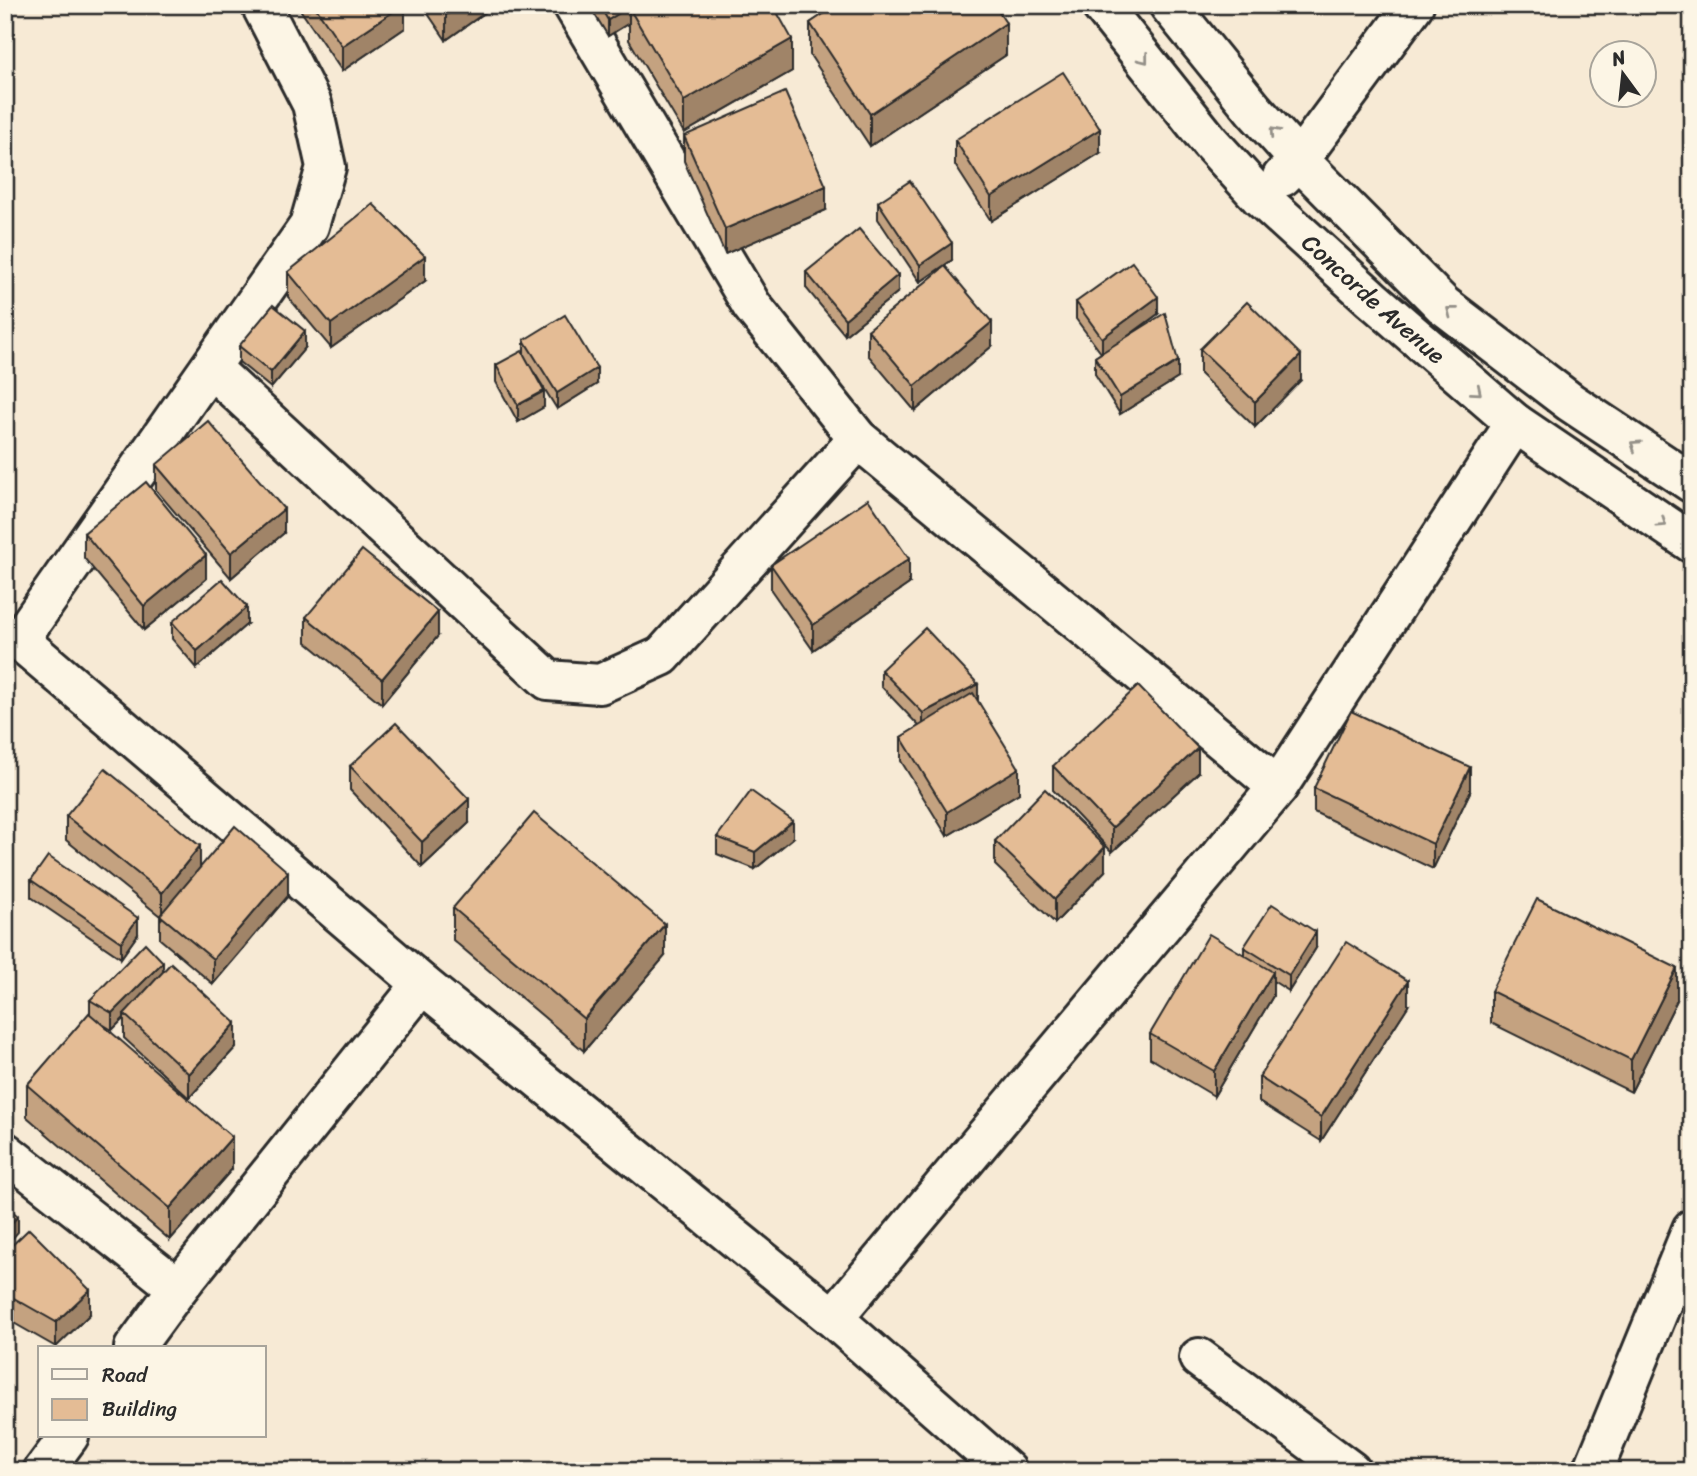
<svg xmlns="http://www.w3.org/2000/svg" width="1697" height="1476" font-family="Sriracha,sans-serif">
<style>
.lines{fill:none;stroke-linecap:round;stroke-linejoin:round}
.minor-casing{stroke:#2b2b2b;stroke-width:44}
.minor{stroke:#fcf5e5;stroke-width:38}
.wall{fill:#c4a280;stroke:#2b2b2b;stroke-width:2}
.shaded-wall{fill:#a08468;stroke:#2b2b2b;stroke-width:2}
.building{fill:#e4bc95;stroke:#2b2b2b;stroke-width:2}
.oneway{stroke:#949088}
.labels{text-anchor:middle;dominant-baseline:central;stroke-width:7;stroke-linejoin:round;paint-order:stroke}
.street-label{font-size:24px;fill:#2b2b2b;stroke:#fcf5e5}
</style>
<rect width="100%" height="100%" fill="#f7ead5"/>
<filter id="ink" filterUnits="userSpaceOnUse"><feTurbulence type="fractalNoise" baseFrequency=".0143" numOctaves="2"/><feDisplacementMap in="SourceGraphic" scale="14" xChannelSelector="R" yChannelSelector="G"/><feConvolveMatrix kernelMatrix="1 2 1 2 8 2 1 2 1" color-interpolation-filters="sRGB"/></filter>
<g filter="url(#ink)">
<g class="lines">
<defs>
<g id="minor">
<polyline points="573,5 752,306 858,439 1278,787"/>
<path id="s1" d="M1101 5 1210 142 1260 197 1372 299 1515 423 1692 543"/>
<polyline points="1169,5 1254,110 1299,160 1443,305 1570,402 1692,483"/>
<polyline points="1282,177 1299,160 1414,5"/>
<polyline points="211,368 548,680 600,684 662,656 858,439"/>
<polyline points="5,637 19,640 422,984 833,1318 1007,1471"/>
<polyline points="19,640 309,226 326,167 312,104 261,5"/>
<polyline points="5,1152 178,1288"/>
<polyline points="833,1318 1278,787 1515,423"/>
<polyline points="134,1348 178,1288 422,984"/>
<polyline points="1199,1358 1351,1471"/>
<polyline points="43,1471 69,1436"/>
<polyline points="1593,1471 1692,1229"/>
</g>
</defs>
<!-- minor casing -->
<use href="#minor" class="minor-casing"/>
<!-- minor -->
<use href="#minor" class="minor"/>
</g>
<!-- wall -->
<g class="wall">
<polygon points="297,5 405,5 405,28 342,71"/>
<polygon points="422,5 493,5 493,7 446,40"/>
<polygon points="589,5 773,5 792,71 684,133 629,40 629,23 608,36"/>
<polygon points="822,5 994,5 1006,55 870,146 810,55 810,23 827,12"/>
<polygon points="684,136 826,210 725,254 684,161"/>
<polygon points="955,140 1100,153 991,221 955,165"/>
<polygon points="878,202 952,260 920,282 878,219"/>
<polygon points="288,272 425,281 331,348 288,297"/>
<polygon points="806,272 898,292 845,335 806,288"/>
<polygon points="1076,302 1158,314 1120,342 1178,378 1120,414 1095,374 1095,357 1101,353 1076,319"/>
<polygon points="868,330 992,346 915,411 868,355"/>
<polygon points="524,340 597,384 557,409 534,372 544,407 518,422 496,382 496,365 524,355"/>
<polygon points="239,346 305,348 271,388 239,362"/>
<polygon points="1200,349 1301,380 1255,427 1200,374"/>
<polygon points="156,465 284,533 231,578 156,490"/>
<polygon points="84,533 206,579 144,630 84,558"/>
<polygon points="771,565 909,584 813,650 771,590"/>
<polygon points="306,617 438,636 382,704 306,642"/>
<polygon points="172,622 247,624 197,668 172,639"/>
<polygon points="881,670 978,701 1019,793 947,836 901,761 901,737 919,726 881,686"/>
<polygon points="350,766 469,823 422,867 350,790"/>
<polygon points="1053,766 1198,773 1112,852 1053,790"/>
<polygon points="1314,788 1470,792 1433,869 1314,812"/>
<polygon points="66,816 200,867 288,896 213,984 160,939 160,916 66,840"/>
<polygon points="717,837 793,838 755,869 717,854"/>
<polygon points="995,841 1105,871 1055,923 995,865"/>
<polygon points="31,880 138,934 121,958 31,897"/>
<polygon points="453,908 665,956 584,1051 453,940"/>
<polygon points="1244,947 1316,948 1289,991 1273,981 1273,996 1214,1096 1150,1058 1150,1034 1244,955"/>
<polygon points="163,971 236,1047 189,1098 124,1038 124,1018 112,1030 99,1022 232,1169 170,1240 27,1117 27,1085 90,1014 90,1000"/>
<polygon points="1491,991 1677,1000 1631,1092 1491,1023"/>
<polygon points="1408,1006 1321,1141 1259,1102 1259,1077"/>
<polygon points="5,1252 90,1314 56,1347 5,1318"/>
</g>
<!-- shaded-wall -->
<g class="shaded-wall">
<polygon points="403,5 405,5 405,28 342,71 342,46"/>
<polygon points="461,5 493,5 493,7 446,40 446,15"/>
<polygon points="632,5 629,8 629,23 608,36 608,20"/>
<polygon points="1006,23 1006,55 870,146 870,114"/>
<polygon points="792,39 792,71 684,133 684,101"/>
<polygon points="1100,129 1100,153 991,221 991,197"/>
<polygon points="826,186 826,210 725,254 725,229"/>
<polygon points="952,243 952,260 920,282 920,265"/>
<polygon points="425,256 425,281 331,348 331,324"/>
<polygon points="898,275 898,292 845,335 845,319"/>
<polygon points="1158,297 1158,314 1102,355 1102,338"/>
<polygon points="992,322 992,346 915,411 915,386"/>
<polygon points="305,331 305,348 271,388 271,372"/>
<polygon points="1301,355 1301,380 1255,427 1255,402"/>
<polygon points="1178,361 1178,378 1120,414 1120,397"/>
<polygon points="597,368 597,384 557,409 557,393"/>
<polygon points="544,391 544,407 518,422 518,405"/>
<polygon points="284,509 284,533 231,578 231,553"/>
<polygon points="206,555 206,579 144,630 144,606"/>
<polygon points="909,559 909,584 813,650 813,625"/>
<polygon points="247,607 247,624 197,668 197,651"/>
<polygon points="438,612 438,636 382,704 382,679"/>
<polygon points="978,684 978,701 923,730 923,713"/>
<polygon points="1198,748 1198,773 1112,852 1112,828"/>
<polygon points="1470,767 1470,792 1433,869 1433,844"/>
<polygon points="1019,768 1019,793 947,836 947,812"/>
<polygon points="469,799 469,823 422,867 422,842"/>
<polygon points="793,821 793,838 755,869 755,852"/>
<polygon points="200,846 200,871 162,918 162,893"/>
<polygon points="1105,847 1105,871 1055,923 1055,899"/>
<polygon points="288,872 288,896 213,984 213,959"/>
<polygon points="138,918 138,934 121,958 121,942"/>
<polygon points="665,924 665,956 584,1051 584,1019"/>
<polygon points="1316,932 1316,948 1289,991 1289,975"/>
<polygon points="163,962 163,979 124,1014 124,1018 112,1030 112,1013"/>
<polygon points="1677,968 1677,1000 1631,1092 1631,1060"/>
<polygon points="1273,972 1273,996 1214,1096 1214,1071"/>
<polygon points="1408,981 1408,1006 1321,1141 1321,1117"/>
<polygon points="236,1023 236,1047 189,1098 189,1074"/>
<polygon points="232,1137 232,1169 170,1240 170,1208"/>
<polygon points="18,1216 18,1232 5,1247 5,1230"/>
<polygon points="90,1290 90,1314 56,1347 56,1322"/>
</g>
<!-- building -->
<g class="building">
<polygon points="314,5 403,5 342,46"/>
<polygon points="439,5 461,5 446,15"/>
<polygon points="599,5 632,5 608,20"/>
<polygon points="633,5 773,5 792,39 684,101 629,8"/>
<polygon points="837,5 994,5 1006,23 870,114 810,23"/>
<polygon points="1063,72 1100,129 991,197 955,140"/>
<polygon points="785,92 826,186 725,229 684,136"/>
<polygon points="910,181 952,243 920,265 878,202"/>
<polygon points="373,204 425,256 331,324 288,272"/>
<polygon points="859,229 898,275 845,319 806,272"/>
<polygon points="1132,262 1158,297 1102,338 1076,302"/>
<polygon points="945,266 992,322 915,386 868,330"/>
<polygon points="1247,302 1301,355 1255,402 1200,349"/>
<polygon points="273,305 305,331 271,372 239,346"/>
<polygon points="1165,313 1178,361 1120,397 1095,357"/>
<polygon points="565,315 597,368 557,393 524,340"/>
<polygon points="522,351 544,391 518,405 496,365"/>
<polygon points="208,421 284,509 231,553 156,465"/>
<polygon points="146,482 206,555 144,606 84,533"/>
<polygon points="868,499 909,559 813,625 771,565"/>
<polygon points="362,550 438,612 382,679 306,617"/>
<polygon points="222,579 247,607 197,651 172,622"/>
<polygon points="925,628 978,684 923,713 881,670"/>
<polygon points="1138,686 1198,748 1112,828 1053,766"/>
<polygon points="973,693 1019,768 947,812 901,737"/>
<polygon points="1351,711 1470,767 1433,844 1314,788"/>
<polygon points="396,723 469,799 422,842 350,766"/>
<polygon points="105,769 200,846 162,893 66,816"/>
<polygon points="1045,789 1105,847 1055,899 995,841"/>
<polygon points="751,791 793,821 755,852 717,837"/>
<polygon points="534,813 665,924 584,1019 453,908"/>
<polygon points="235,826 288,872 213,959 160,915"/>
<polygon points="48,856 138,918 121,942 31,880"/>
<polygon points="1537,899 1677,968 1631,1060 1491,991"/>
<polygon points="1272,904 1316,932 1289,975 1244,947"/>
<polygon points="1209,934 1273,972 1214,1071 1150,1034"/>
<polygon points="1346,942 1408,981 1321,1117 1259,1077"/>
<polygon points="145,943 163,962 112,1013 90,1000"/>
<polygon points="171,963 236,1023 189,1074 124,1014"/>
<polygon points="89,1013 232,1137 170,1208 27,1085"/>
<polygon points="5,1205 18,1216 5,1230"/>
<polygon points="29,1229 90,1290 56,1322 5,1293 5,1252"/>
</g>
<!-- one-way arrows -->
<defs><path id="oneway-chevron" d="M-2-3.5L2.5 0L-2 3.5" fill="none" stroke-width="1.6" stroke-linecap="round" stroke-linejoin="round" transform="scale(1.75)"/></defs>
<g class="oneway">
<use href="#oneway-chevron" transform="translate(1144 59) rotate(52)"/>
<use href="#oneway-chevron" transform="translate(1274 132) rotate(-132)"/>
<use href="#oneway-chevron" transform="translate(1451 311) rotate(-142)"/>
<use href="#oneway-chevron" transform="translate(1477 391) rotate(40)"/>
<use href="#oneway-chevron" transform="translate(1635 445) rotate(-146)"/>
<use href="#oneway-chevron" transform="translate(1662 523) rotate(34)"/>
</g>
</g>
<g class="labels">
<!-- street labels -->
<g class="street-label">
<text stroke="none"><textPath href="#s1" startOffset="402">Concorde Avenue</textPath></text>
</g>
</g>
<!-- margin -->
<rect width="1697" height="1476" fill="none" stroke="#fcf5e5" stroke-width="28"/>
<rect x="14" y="14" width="1669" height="1448" fill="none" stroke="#2b2b2b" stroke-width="2.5" filter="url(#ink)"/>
<!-- legend -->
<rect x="38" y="1346" width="228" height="91" fill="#fcf5e5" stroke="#a8a49b" stroke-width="2"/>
<rect x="52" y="1369" width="35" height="10" fill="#fcf5e5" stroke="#a8a49b" stroke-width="2"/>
<text x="102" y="1382" font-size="21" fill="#2b2b2b">Road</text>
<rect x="52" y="1399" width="35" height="21" fill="#e4bc95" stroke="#a8a49b" stroke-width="2"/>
<text x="102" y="1416" font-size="21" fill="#2b2b2b">Building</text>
<!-- north arrow -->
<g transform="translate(1623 74) rotate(345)"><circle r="33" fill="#fcf5e5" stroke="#a8a49b" stroke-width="2"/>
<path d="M0-5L12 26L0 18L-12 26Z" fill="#2b2b2b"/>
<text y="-10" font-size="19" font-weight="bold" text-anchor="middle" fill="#2b2b2b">N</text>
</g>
</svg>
